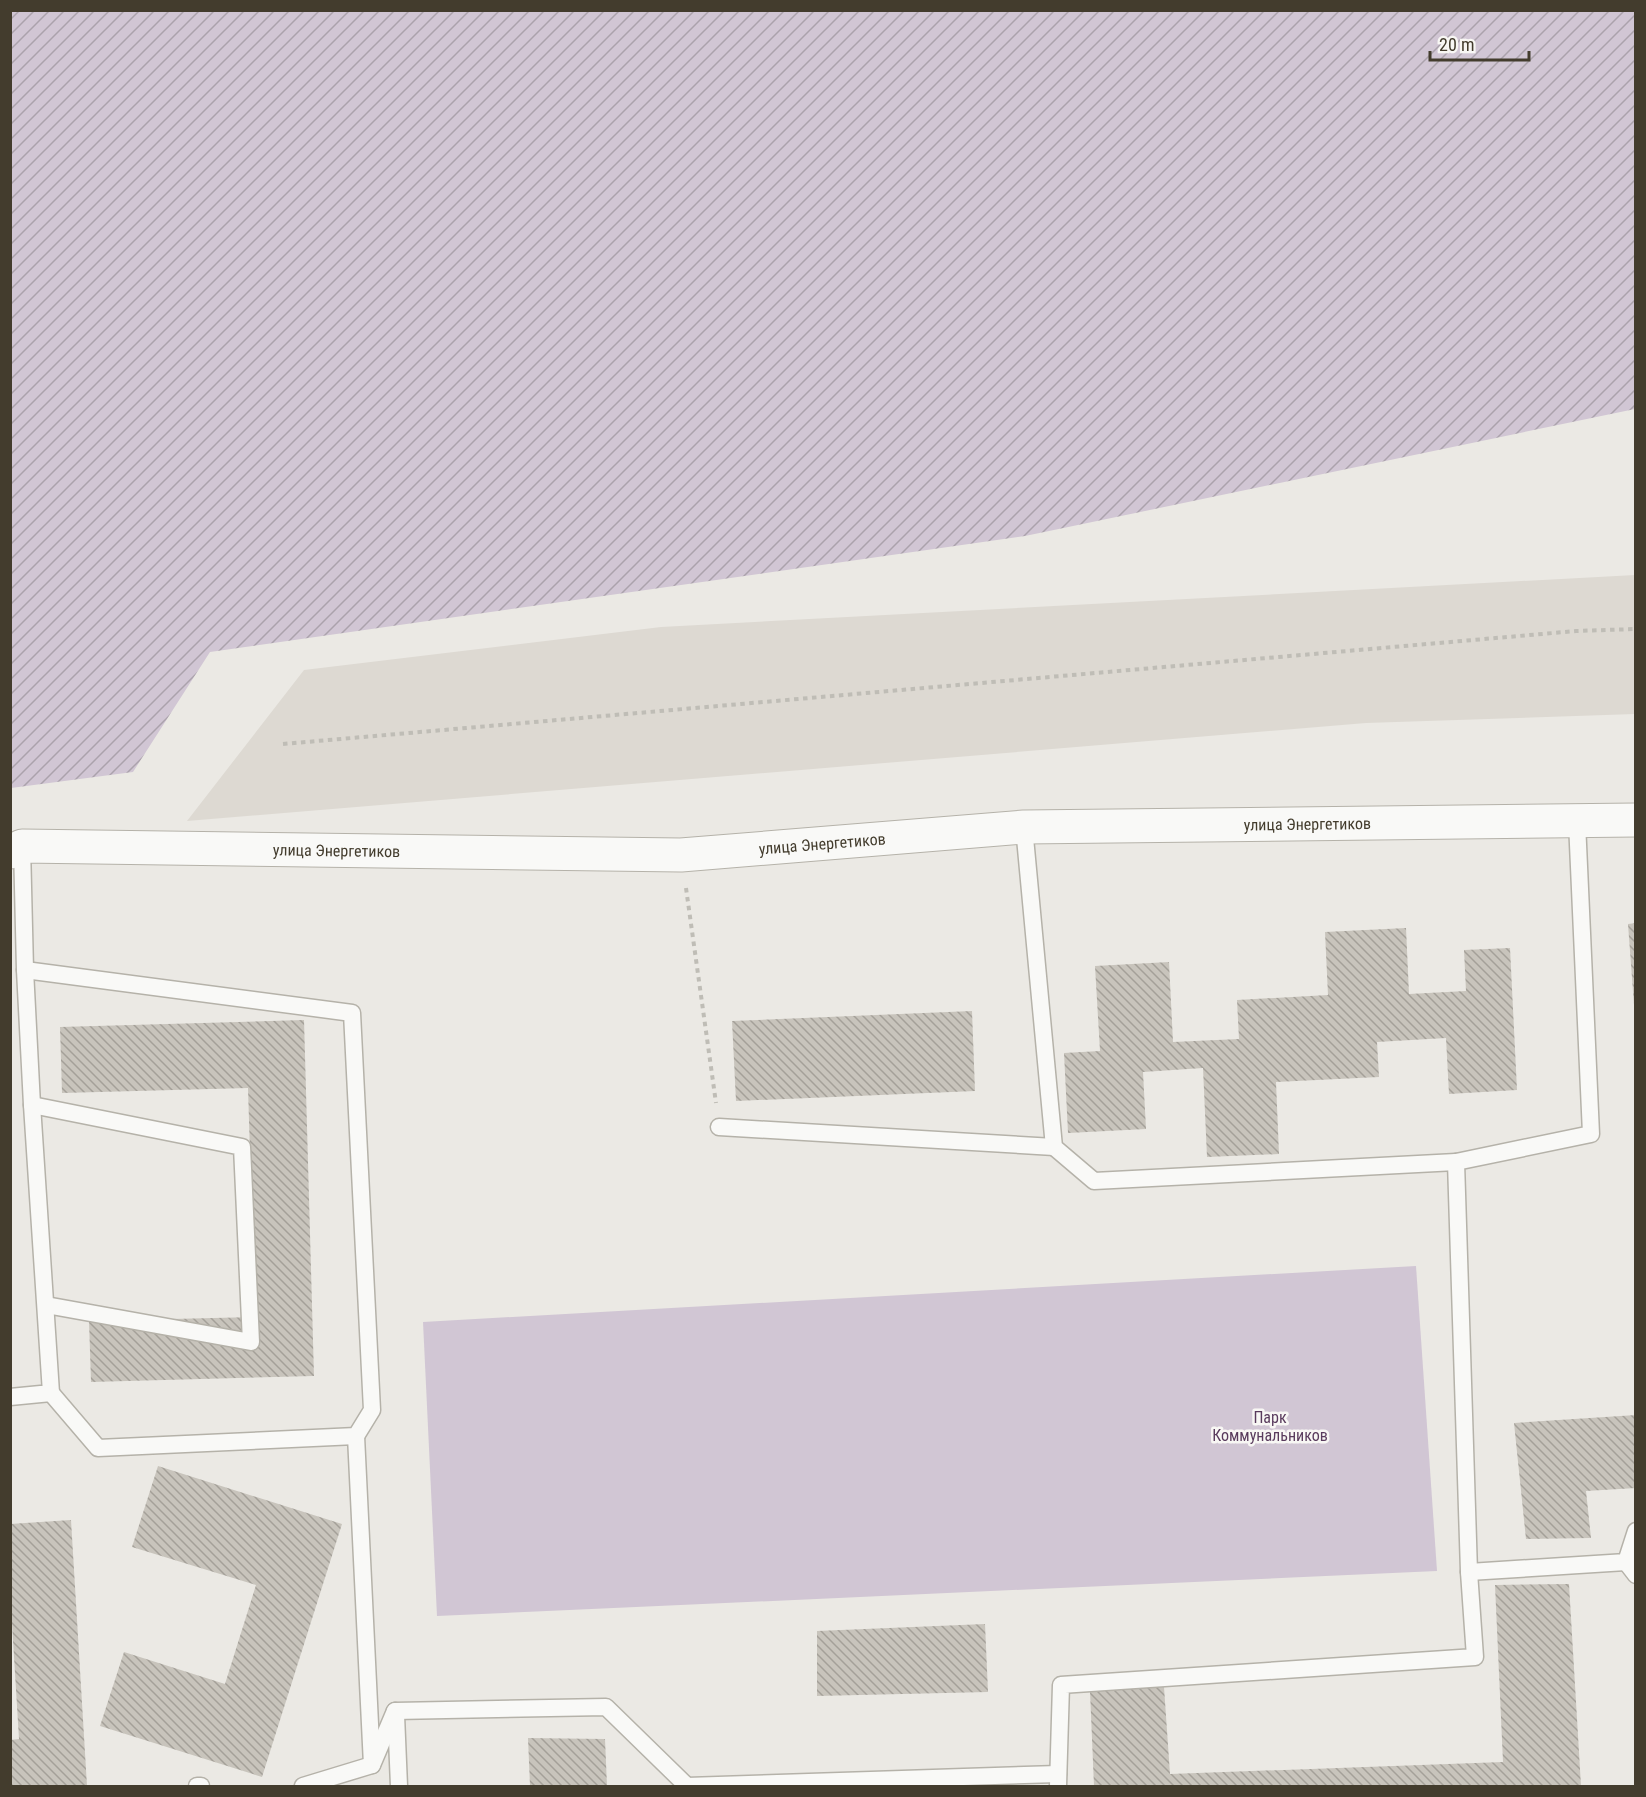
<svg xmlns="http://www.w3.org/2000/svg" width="1646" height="1797" font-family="'Roboto Condensed',sans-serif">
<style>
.built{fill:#ddd9d2}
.park{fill:#d1c6d4}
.garden{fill:url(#garden-furrows)}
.building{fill:url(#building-back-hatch)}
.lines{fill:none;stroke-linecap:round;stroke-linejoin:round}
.service-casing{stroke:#b5b2a9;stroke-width:19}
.tertiary-casing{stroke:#b5b2a9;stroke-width:35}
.path{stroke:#bfbdb6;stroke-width:4;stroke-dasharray:4.5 4.5;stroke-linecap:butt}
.service{stroke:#f9f9f7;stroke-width:16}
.tertiary{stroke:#f9f9f7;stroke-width:33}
.labels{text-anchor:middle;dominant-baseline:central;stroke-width:5;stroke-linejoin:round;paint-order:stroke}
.street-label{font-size:16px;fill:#433c2d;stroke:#f8f7f4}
.park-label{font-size:16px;fill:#593b5d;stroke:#f8f7f4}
</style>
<defs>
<pattern id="garden-furrows" width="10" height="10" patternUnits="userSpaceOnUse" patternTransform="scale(1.5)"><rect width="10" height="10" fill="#d1c6d4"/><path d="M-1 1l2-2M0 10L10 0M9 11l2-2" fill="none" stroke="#aba2ac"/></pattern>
<pattern id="building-back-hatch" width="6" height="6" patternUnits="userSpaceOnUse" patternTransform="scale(1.5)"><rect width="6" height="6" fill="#c8c4bc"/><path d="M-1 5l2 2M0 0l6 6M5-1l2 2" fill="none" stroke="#a4a099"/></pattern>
</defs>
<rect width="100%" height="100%" fill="#ebe9e4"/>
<!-- built -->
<polygon class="built" points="1635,575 1635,714 1366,723 187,821 304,670 661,627"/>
<!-- park -->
<polygon class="park" points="1416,1266 1437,1571 437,1616 423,1322"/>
<!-- garden -->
<polygon class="garden" points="10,11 1635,11 1635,409 1025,536 210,652 133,772 11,788"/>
<!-- building -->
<g class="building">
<polygon points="1636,923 1636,1005 1634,1005 1628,924"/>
<polygon points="1406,928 1409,994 1466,991 1464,950 1510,948 1517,1090 1449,1094 1446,1038 1377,1042 1379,1077 1276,1082 1279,1154 1207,1157 1203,1068 1143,1072 1146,1129 1068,1133 1064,1053 1100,1051 1095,966 1169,962 1173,1042 1239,1039 1237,1000 1328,995 1325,932"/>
<polygon points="972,1011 975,1091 736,1101 732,1021"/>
<polygon points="304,1020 314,1376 91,1382 89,1321 255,1317 248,1088 62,1093 60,1027"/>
<polygon points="1636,1415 1636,1488 1586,1491 1591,1538 1526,1539 1514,1423"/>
<polygon points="158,1466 342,1524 262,1777 100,1726 124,1652 225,1684 256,1585 132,1547"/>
<polygon points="71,1520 87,1786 10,1786 10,1740 19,1739 10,1591 10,1524"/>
<polygon points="1569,1584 1581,1786 1094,1786 1090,1691 1164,1687 1170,1774 1503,1762 1495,1585"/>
<polygon points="985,1624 988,1692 817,1696 817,1631"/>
<polygon points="528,1738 605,1739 607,1786 530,1786"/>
</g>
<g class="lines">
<defs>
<g id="service">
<polyline points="1024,827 1054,1147 1094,1181 1456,1162"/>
<polyline points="25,970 352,1013 372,1410 356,1436 98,1448 51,1393"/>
<polyline points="32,1105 242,1147 251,1342 46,1305"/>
<polyline points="719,1127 1054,1147"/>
<polyline points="10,1397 51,1393 32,1105 25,970 22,846"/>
<polyline points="356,1436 372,1765"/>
<polyline points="1626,1562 1636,1575"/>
<polyline points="1469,1572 1626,1562 1636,1531"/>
<polyline points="395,1711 606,1707 687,1786 1058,1774"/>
<polyline points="396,1715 399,1786"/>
<polyline points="197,1786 201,1786"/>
<polyline points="303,1786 372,1765 395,1711"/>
<polyline points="1058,1786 1061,1685 1475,1657 1469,1572 1456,1162 1591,1134 1577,822"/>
</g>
<g id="tertiary">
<path id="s1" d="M10 852 22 846 681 855 1024 827 1636 820"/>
</g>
</defs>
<!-- service casing -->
<use href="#service" class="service-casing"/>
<!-- tertiary casing -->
<use href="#tertiary" class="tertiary-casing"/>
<!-- path -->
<g class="path">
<polyline points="283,744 1576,631 1636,629"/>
<polyline points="686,888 716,1103"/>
</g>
<!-- service -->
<use href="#service" class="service"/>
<!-- tertiary -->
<use href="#tertiary" class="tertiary"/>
</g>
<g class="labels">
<!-- street labels -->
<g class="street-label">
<text stroke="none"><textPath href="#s1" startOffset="1300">улица Энергетиков</textPath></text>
<text stroke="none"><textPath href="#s1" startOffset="814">улица Энергетиков</textPath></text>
<text stroke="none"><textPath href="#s1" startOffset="328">улица Энергетиков</textPath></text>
</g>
<!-- park labels -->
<g class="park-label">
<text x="1270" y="1417">Парк<tspan x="1270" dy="18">Коммунальников</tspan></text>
</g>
</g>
<!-- border -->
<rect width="1646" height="1797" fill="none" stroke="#433c2d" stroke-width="24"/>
<!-- scale -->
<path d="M1430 51v9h99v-9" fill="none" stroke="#433c2d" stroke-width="3"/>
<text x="1439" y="51" font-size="18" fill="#433c2d" stroke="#f8f7f4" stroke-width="4.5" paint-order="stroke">20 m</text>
</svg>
